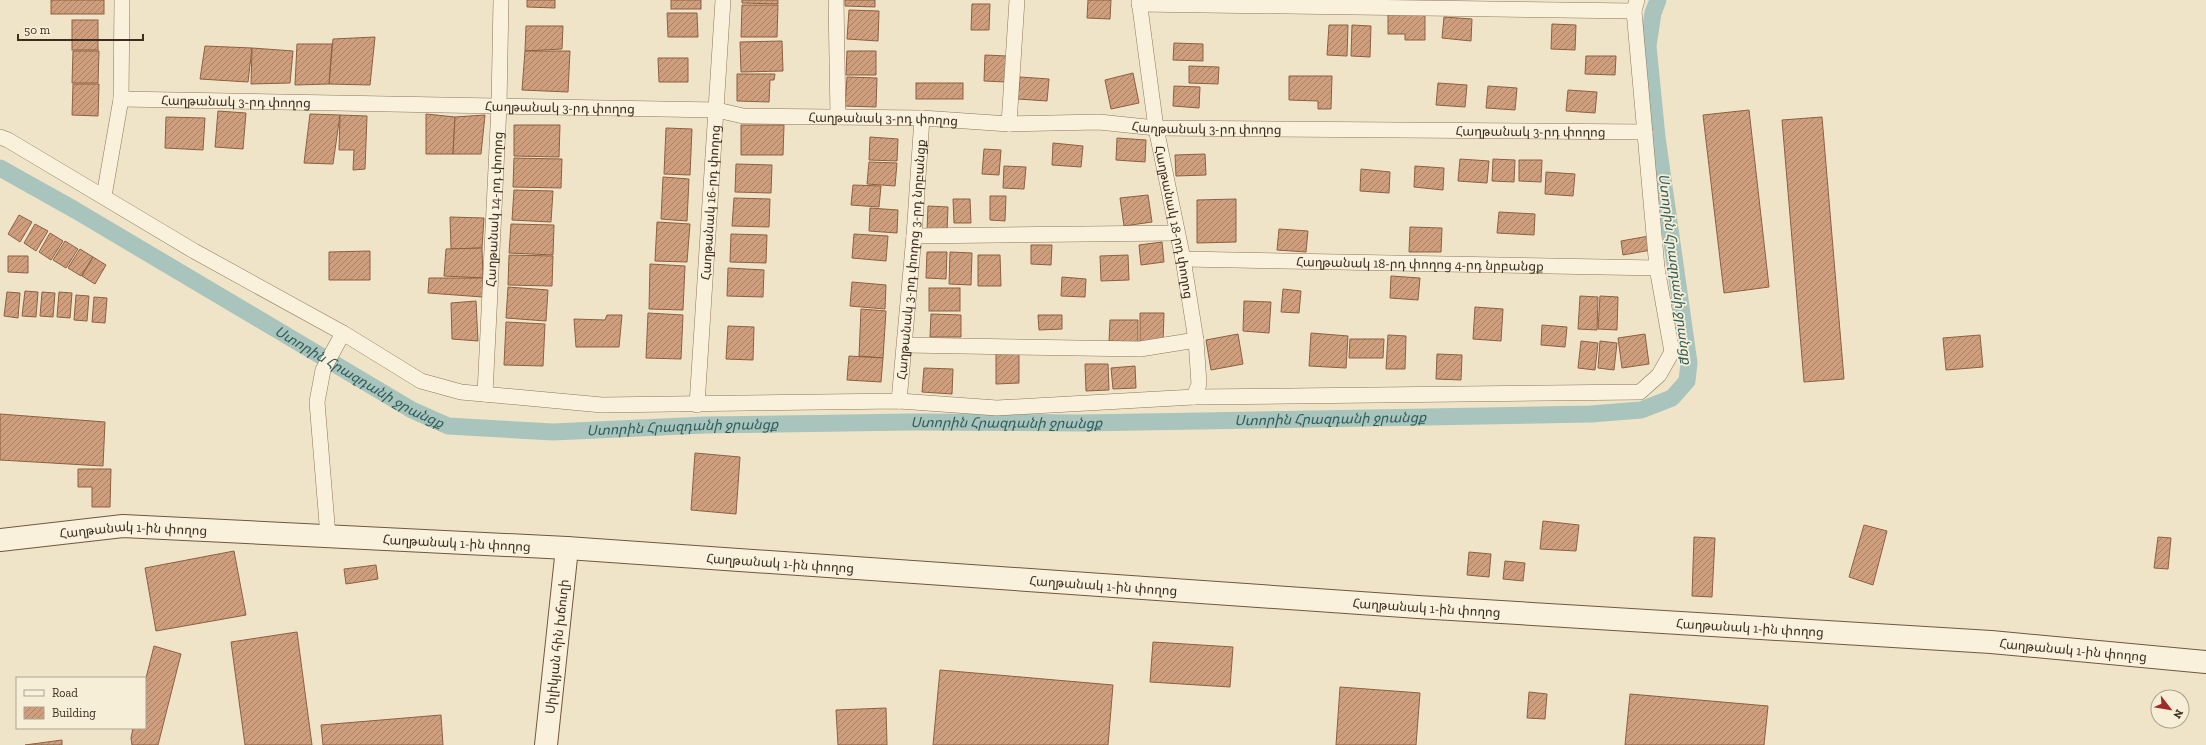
<svg xmlns="http://www.w3.org/2000/svg" width="2206" height="745" font-family="'Zilla Slab','Noto Sans Armenian',serif">
<style>
.lines{fill:none;stroke-linecap:round;stroke-linejoin:round}
.canal{stroke:#a9c4bc;stroke-width:17}
.building{fill:url(#building-hatch);stroke:#8d5f41}
.street-casing{stroke:#8d765c;stroke-width:16}
.secondary-casing{stroke:#6f573f;stroke-width:24}
.street{stroke:#faf1dc;stroke-width:15}
.secondary{stroke:#faf1dc;stroke-width:22}
.labels{text-anchor:middle;dominant-baseline:central;stroke-width:3.5;stroke-linejoin:round;paint-order:stroke}
.street-label{font-size:13px;fill:#3d2e20;stroke:#f7eed8}
.water-label{font-size:14px;font-style:italic;fill:#2f5d5a;stroke:#f7eed8}
</style>
<defs>
<pattern id="building-hatch" width="6" height="6" patternUnits="userSpaceOnUse"><rect width="6" height="6" fill="#cf9f7d"/><path d="M-1 1l2-2M0 6l6-6M5 7l2-2" fill="none" stroke="#a98266"/></pattern>
</defs>
<rect width="100%" height="100%" fill="#f0e4c8"/>
<g class="lines">
<!-- canal -->
<path class="canal" id="s1" d="M0 168 75 210 412 410 448 426 553 432 705 425 912 422 1083 423 1591 414 1641 410 1672 398 1687 381 1689 363 1657 137 1648 46 1653 13 1658 0"/>
</g>
<!-- building -->
<g class="building">
<rect x="51" y="0" width="53" height="14"/>
<polygon points="527,0 555,0 555,8 527,7"/>
<rect x="671" y="0" width="30" height="9"/>
<polygon points="742,0 778,0 778,4 742,3"/>
<polygon points="845,0 875,0 875,7 845,6"/>
<polygon points="1088,0 1111,0 1110,19 1087,18"/>
<polygon points="972,4 990,4 989,30 971,30"/>
<polygon points="742,5 778,5 777,37 741,37"/>
<polygon points="849,10 879,11 878,41 847,39"/>
<polygon points="1388,12 1425,12 1425,40 1405,40 1405,34 1388,34"/>
<polygon points="667,13 697,13 698,37 668,37"/>
<polygon points="1444,17 1472,19 1471,41 1442,38"/>
<rect x="72" y="20" width="26" height="30"/>
<polygon points="1552,24 1576,25 1575,50 1551,49"/>
<polygon points="1329,25 1348,25 1347,56 1327,55"/>
<polygon points="1352,25 1371,26 1370,57 1351,56"/>
<polygon points="526,26 563,26 562,49 525,51"/>
<polygon points="375,37 370,85 329,84 333,39"/>
<polygon points="782,41 783,71 741,72 740,42"/>
<polygon points="1174,43 1203,44 1203,61 1173,60"/>
<polygon points="297,44 332,44 329,84 295,85"/>
<polygon points="205,46 252,48 248,82 200,79"/>
<polygon points="252,48 293,51 290,83 251,84"/>
<polygon points="73,51 99,51 98,83 72,83"/>
<polygon points="525,51 570,51 568,92 522,90"/>
<polygon points="847,51 876,51 876,75 846,75"/>
<polygon points="985,55 1007,56 1006,82 984,81"/>
<polygon points="1586,56 1616,56 1615,75 1585,74"/>
<polygon points="658,58 688,58 688,82 659,82"/>
<polygon points="1189,66 1219,67 1218,84 1189,83"/>
<polygon points="1133,73 1139,103 1111,109 1105,80"/>
<polygon points="737,74 775,74 774,80 770,80 769,102 737,101"/>
<polygon points="1289,76 1332,76 1331,109 1318,109 1318,101 1289,100"/>
<polygon points="847,77 877,78 876,107 845,106"/>
<polygon points="1020,77 1049,79 1047,101 1018,99"/>
<rect x="916" y="83" width="47" height="16"/>
<polygon points="1438,83 1467,85 1465,107 1436,105"/>
<polygon points="73,84 99,84 98,116 72,115"/>
<polygon points="1174,86 1200,87 1199,108 1173,106"/>
<polygon points="1488,86 1517,88 1515,110 1486,108"/>
<polygon points="1568,90 1597,92 1595,113 1566,111"/>
<polygon points="1749,110 1769,287 1724,293 1703,115"/>
<polygon points="218,111 246,113 243,149 215,147"/>
<polygon points="310,114 340,115 333,164 304,163"/>
<polygon points="426,114 455,117 453,154 426,154"/>
<polygon points="340,115 367,116 365,169 353,170 354,150 339,150"/>
<polygon points="485,115 481,154 453,154 455,117"/>
<polygon points="166,117 205,118 203,150 165,148"/>
<polygon points="1822,117 1844,379 1804,382 1782,120"/>
<polygon points="514,125 560,125 559,157 514,156"/>
<polygon points="741,125 784,125 783,155 741,155"/>
<polygon points="666,128 692,129 690,175 664,174"/>
<polygon points="870,137 898,139 897,161 869,160"/>
<polygon points="1117,138 1146,140 1145,162 1116,160"/>
<polygon points="1053,143 1083,146 1081,167 1052,165"/>
<polygon points="984,149 1001,150 999,175 982,174"/>
<polygon points="1205,154 1206,175 1176,176 1175,155"/>
<polygon points="514,158 562,159 561,188 513,187"/>
<polygon points="1460,159 1489,161 1487,183 1458,181"/>
<polygon points="1493,159 1515,160 1514,182 1492,181"/>
<polygon points="1519,160 1542,160 1541,182 1519,181"/>
<polygon points="869,162 897,163 895,186 867,184"/>
<polygon points="736,164 772,165 771,193 735,192"/>
<polygon points="1004,166 1026,167 1024,189 1003,188"/>
<polygon points="1415,166 1444,168 1443,190 1414,187"/>
<polygon points="1361,169 1390,172 1389,193 1360,191"/>
<polygon points="1546,172 1575,174 1573,196 1545,194"/>
<polygon points="663,177 689,179 687,221 661,219"/>
<polygon points="853,185 881,186 879,207 851,205"/>
<polygon points="514,190 553,191 551,222 512,220"/>
<polygon points="1148,195 1152,222 1124,226 1120,198"/>
<polygon points="990,196 1006,196 1005,221 990,220"/>
<polygon points="734,198 770,199 769,227 732,226"/>
<polygon points="953,199 970,199 971,223 954,223"/>
<polygon points="1236,199 1236,242 1197,243 1197,200"/>
<polygon points="928,206 948,207 947,231 927,231"/>
<polygon points="870,208 898,210 897,233 869,231"/>
<polygon points="1499,212 1535,214 1534,235 1497,233"/>
<polygon points="19,215 32,222 20,242 8,234"/>
<polygon points="450,217 484,218 482,248 451,249"/>
<polygon points="657,222 690,224 687,262 655,261"/>
<polygon points="35,224 48,231 36,251 24,243"/>
<polygon points="511,224 554,225 553,255 509,253"/>
<polygon points="1410,227 1442,228 1441,252 1409,252"/>
<polygon points="1279,229 1308,231 1306,252 1277,250"/>
<polygon points="50,233 63,241 51,260 39,252"/>
<polygon points="731,234 767,235 766,263 730,262"/>
<polygon points="854,234 888,236 886,261 852,258"/>
<polygon points="1649,236 1651,250 1623,255 1621,241"/>
<polygon points="65,241 78,249 66,268 53,260"/>
<polygon points="1162,242 1164,262 1141,265 1139,245"/>
<polygon points="1031,245 1052,245 1051,265 1031,264"/>
<polygon points="482,248 483,278 444,276 446,249"/>
<polygon points="80,249 93,257 81,276 68,268"/>
<polygon points="370,251 370,280 329,280 329,252"/>
<polygon points="927,252 947,252 946,279 926,278"/>
<polygon points="950,252 972,253 971,285 949,284"/>
<polygon points="509,255 553,256 552,286 508,285"/>
<polygon points="978,255 1000,255 1001,286 978,286"/>
<polygon points="1128,255 1129,280 1101,281 1100,256"/>
<polygon points="8,256 28,256 28,273 8,272"/>
<polygon points="93,257 106,265 95,284 82,276"/>
<polygon points="650,264 685,266 683,310 649,309"/>
<polygon points="728,268 764,270 763,297 727,296"/>
<polygon points="1391,276 1420,278 1418,300 1390,298"/>
<polygon points="1062,277 1086,279 1085,297 1061,296"/>
<polygon points="429,278 483,278 483,297 428,293"/>
<polygon points="852,282 886,285 885,309 850,306"/>
<polygon points="508,287 548,290 546,321 506,318"/>
<rect x="929" y="288" width="31" height="23"/>
<polygon points="1283,289 1301,291 1299,313 1281,312"/>
<polygon points="25,291 38,292 36,317 22,316"/>
<polygon points="7,292 20,293 18,318 4,316"/>
<polygon points="42,292 55,293 53,317 40,316"/>
<polygon points="59,292 72,293 70,318 57,317"/>
<polygon points="76,295 89,296 87,321 74,320"/>
<polygon points="1580,296 1598,297 1597,330 1578,329"/>
<polygon points="1600,296 1618,297 1617,330 1598,329"/>
<polygon points="94,297 107,298 105,323 92,322"/>
<polygon points="476,301 478,341 452,339 451,303"/>
<polygon points="1244,301 1271,302 1269,333 1243,331"/>
<polygon points="1475,307 1503,309 1501,341 1473,339"/>
<polygon points="861,309 886,311 883,358 859,356"/>
<polygon points="648,313 683,315 681,359 646,358"/>
<polygon points="1140,313 1164,313 1163,342 1140,342"/>
<polygon points="931,314 961,315 961,337 930,337"/>
<polygon points="607,315 622,315 619,347 576,347 574,319 605,320"/>
<polygon points="1038,315 1062,315 1062,329 1039,330"/>
<polygon points="1110,320 1138,320 1138,342 1109,341"/>
<polygon points="506,322 545,324 543,366 504,365"/>
<polygon points="1542,325 1567,327 1565,347 1541,345"/>
<polygon points="728,326 754,327 753,360 726,359"/>
<polygon points="1311,333 1348,336 1346,368 1309,366"/>
<polygon points="1238,334 1243,364 1211,370 1206,340"/>
<polygon points="1645,334 1649,364 1622,368 1618,338"/>
<polygon points="1388,335 1406,336 1405,369 1386,369"/>
<polygon points="1980,335 1983,367 1946,370 1943,338"/>
<polygon points="1350,339 1384,339 1383,358 1349,358"/>
<polygon points="1581,341 1598,343 1595,370 1578,368"/>
<polygon points="1600,341 1617,343 1614,370 1598,368"/>
<polygon points="996,353 1019,353 1019,383 996,384"/>
<polygon points="1437,354 1462,355 1461,380 1436,379"/>
<polygon points="849,356 883,358 881,382 847,380"/>
<polygon points="1085,364 1108,364 1109,390 1086,391"/>
<polygon points="1135,366 1136,388 1113,389 1111,368"/>
<polygon points="924,368 953,369 952,394 922,392"/>
<polygon points="0,414 105,422 103,466 0,460"/>
<polygon points="695,453 740,457 736,514 691,510"/>
<polygon points="78,469 111,469 110,507 92,507 92,487 78,487"/>
<polygon points="1543,521 1579,525 1576,551 1540,549"/>
<polygon points="1864,525 1887,531 1873,585 1849,577"/>
<polygon points="1694,537 1715,538 1712,597 1692,596"/>
<polygon points="2158,537 2171,538 2168,569 2154,568"/>
<polygon points="234,551 246,615 156,631 145,568"/>
<polygon points="1469,552 1491,554 1489,577 1467,575"/>
<polygon points="1505,561 1525,563 1523,581 1503,579"/>
<polygon points="376,565 378,579 346,584 344,569"/>
<polygon points="297,632 312,745 245,745 231,642"/>
<polygon points="1153,642 1233,647 1230,687 1150,682"/>
<polygon points="154,646 181,654 158,745 132,745 131,738 133,728 145,728 145,682"/>
<polygon points="940,670 1113,685 1108,745 933,745"/>
<polygon points="1340,687 1420,693 1416,745 1336,745"/>
<polygon points="1529,692 1547,694 1545,719 1527,718"/>
<polygon points="1630,694 1768,706 1764,745 1625,745"/>
<polygon points="886,708 887,745 838,745 836,710"/>
<polygon points="441,715 443,745 323,745 321,725"/>
<polygon points="62,740 62,745 25,745"/>
</g>
<g class="lines">
<defs>
<g id="street">
<polyline points="836,0 838,117"/>
<path id="s2" d="M1139 0 1156 128 1183 259 1196 340 1199 384 1194 397"/>
<polyline points="1139,4 1634,11"/>
<path id="s3" d="M121 99 717 110 743 116 922 118 1009 124 1099 122 1156 128 1645 132"/>
<polyline points="1009,124 1017,0"/>
<polyline points="0,137 8,140 194,251 343,333 421,381 461,392 602,405 899,401 997,408 1194,397 1640,392 1659,375 1672,352 1657,268 1634,11 1637,0"/>
<polyline points="104,196 121,99 122,0"/>
<polyline points="914,236 1176,233"/>
<path id="s4" d="M1183 259 1657 268"/>
<polyline points="905,345 1140,349 1196,340"/>
<path id="s5" d="M485 394 499 106 501 0"/>
<path id="s6" d="M899 401 914 236 922 118"/>
<path id="s7" d="M697 405 723 0"/>
<polyline points="328,536 317,402 323,370 343,333"/>
</g>
<g id="secondary">
<path id="s8" d="M0 540 123 526 567 548 1418 607 1991 642 2206 662"/>
<path id="s9" d="M546 745 567 548"/>
</g>
</defs>
<!-- street casing -->
<use href="#street" class="street-casing"/>
<!-- secondary casing -->
<use href="#secondary" class="secondary-casing"/>
<!-- street -->
<use href="#street" class="street"/>
<!-- secondary -->
<use href="#secondary" class="secondary"/>
</g>
<g class="labels">
<!-- street labels -->
<g class="street-label">
<text stroke="none"><textPath href="#s3" startOffset="115">Հաղթանակ 3-րդ փողոց</textPath></text>
<text stroke="none"><textPath href="#s3" startOffset="439">Հաղթանակ 3-րդ փողոց</textPath></text>
<text stroke="none"><textPath href="#s3" startOffset="763">Հաղթանակ 3-րդ փողոց</textPath></text>
<text stroke="none"><textPath href="#s3" startOffset="1087">Հաղթանակ 3-րդ փողոց</textPath></text>
<text stroke="none"><textPath href="#s3" startOffset="1411">Հաղթանակ 3-րդ փողոց</textPath></text>
<text stroke="none"><textPath href="#s7" startOffset="203">Հաղթանակ 16-րդ փողոց</textPath></text>
<text stroke="none"><textPath href="#s5" startOffset="185">Հաղթանակ 14-րդ փողոց</textPath></text>
<text stroke="none"><textPath href="#s2" startOffset="225">Հաղթանակ 18-րդ փողոց</textPath></text>
<text stroke="none"><textPath href="#s6" startOffset="142">Հաղթանակ 3-րդ փողոց 3-րդ նրբանցք</textPath></text>
<text stroke="none"><textPath href="#s4" startOffset="237">Հաղթանակ 18-րդ փողոց 4-րդ նրբանցք</textPath></text>
<text stroke="none"><textPath href="#s8" startOffset="134">Հաղթանակ 1-ին փողոց</textPath></text>
<text stroke="none"><textPath href="#s8" startOffset="458">Հաղթանակ 1-ին փողոց</textPath></text>
<text stroke="none"><textPath href="#s8" startOffset="782">Հաղթանակ 1-ին փողոց</textPath></text>
<text stroke="none"><textPath href="#s8" startOffset="1106">Հաղթանակ 1-ին փողոց</textPath></text>
<text stroke="none"><textPath href="#s8" startOffset="1430">Հաղթանակ 1-ին փողոց</textPath></text>
<text stroke="none"><textPath href="#s8" startOffset="1754">Հաղթանակ 1-ին փողոց</textPath></text>
<text stroke="none"><textPath href="#s9" startOffset="99">Սիլիկյան հին խճուղի</textPath></text>
<text stroke="none"><textPath href="#s8" startOffset="2078">Հաղթանակ 1-ին փողոց</textPath></text>
</g>
<!-- water labels -->
<g class="water-label">
<text transform="translate(1675 269) rotate(83)">Ստորին Հրազդանի ջրանցք</text>
<text stroke="none"><textPath href="#s1" startOffset="416">Ստորին Հրազդանի ջրանցք</textPath></text>
<text stroke="none"><textPath href="#s1" startOffset="1400">Ստորին Հրազդանի ջրանցք</textPath></text>
<text stroke="none"><textPath href="#s1" startOffset="1076">Ստորին Հրազդանի ջրանցք</textPath></text>
<text stroke="none"><textPath href="#s1" startOffset="752">Ստորին Հրազդանի ջրանցք</textPath></text>
</g>
</g>
<!-- legend -->
<rect x="16" y="677" width="130" height="52" fill="#f7eed8" stroke="#ada18e"/>
<rect x="24" y="690" width="20" height="6" fill="#faf1dc" stroke="#ada18e"/>
<text x="52" y="697" font-size="12" fill="#3d2e20">Road</text>
<rect x="24" y="707" width="20" height="12" fill="url(#building-hatch)" stroke="#ada18e"/>
<text x="52" y="717" font-size="12" fill="#3d2e20">Building</text>
<!-- north arrow -->
<g transform="translate(2170 709) rotate(121)"><circle r="19" fill="#f7eed8" stroke="#ada18e"/>
<path d="M0-3L7 15L0 10L-7 15Z" fill="#9e2a2b"/>
<text y="-6" font-size="11" font-weight="bold" text-anchor="middle" fill="#3d2e20">N</text>
</g>
<!-- scale -->
<path d="M18 34v6h125v-6" fill="none" stroke="#3d2e20" stroke-width="2"/>
<text x="24" y="34" font-size="12" fill="#3d2e20" stroke="#f7eed8" stroke-width="3" paint-order="stroke">50 m</text>
</svg>
